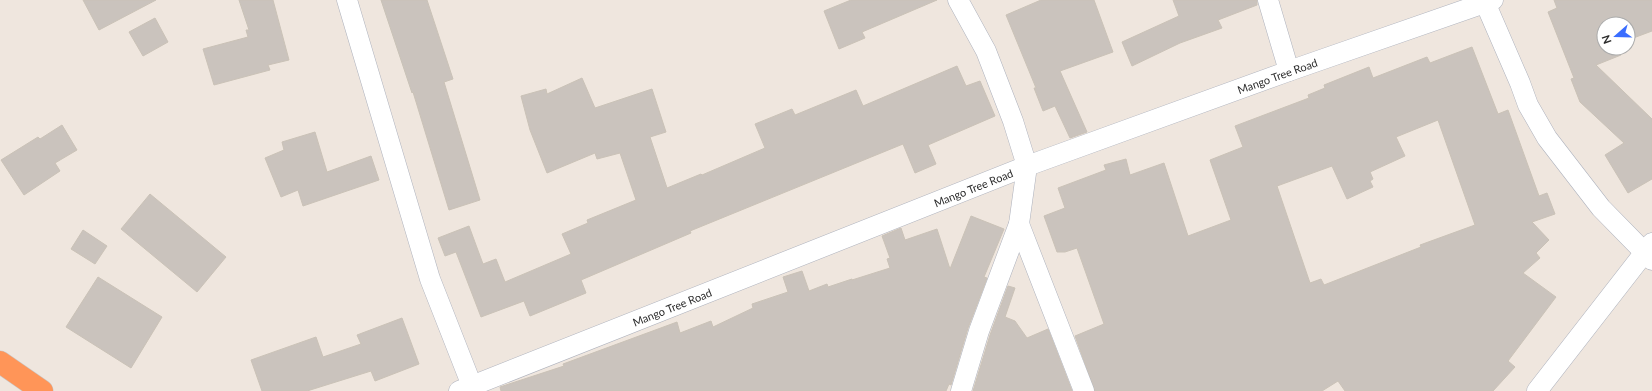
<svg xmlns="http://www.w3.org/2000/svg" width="1652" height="391" font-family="Lato,sans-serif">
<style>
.building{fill:#cac3bd;stroke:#cac2b7;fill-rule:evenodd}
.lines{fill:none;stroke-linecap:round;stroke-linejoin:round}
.street-casing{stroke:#aeb2bd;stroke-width:21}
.highway-casing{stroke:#c8c8c8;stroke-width:23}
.street{stroke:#fff;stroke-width:20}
.highway{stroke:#ff9558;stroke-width:22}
.labels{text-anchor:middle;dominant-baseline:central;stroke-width:3;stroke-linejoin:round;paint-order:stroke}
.street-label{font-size:11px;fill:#2c2c2c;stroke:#fff}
</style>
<rect width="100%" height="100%" fill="#efe6de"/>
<!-- building -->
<g class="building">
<polygon points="83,0 156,0 99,30"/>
<polygon points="239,0 273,0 289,60 268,65 270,70 214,85 203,49 248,37 246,30 249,30"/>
<polygon points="381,0 427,0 453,79 444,82 480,200 449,210 413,92 412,93"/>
<polygon points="851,0 937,0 862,32 865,38 839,49 824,11"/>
<polygon points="1041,0 1094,0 1113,52 1060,71 1087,132 1070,138 1055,106 1043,111 1034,88 1036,88 1006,15"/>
<polygon points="1173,0 1257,0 1257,5 1218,20 1222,28 1180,43 1132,66 1122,42 1179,16"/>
<polygon points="1554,0 1652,0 1652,31 1628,40 1628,24 1604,24 1604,48 1619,48 1621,55 1596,65 1652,119 1652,179 1628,193 1605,155 1624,143 1580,102 1571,79 1574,78 1548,12 1557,8"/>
<polygon points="155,18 168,42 143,56 129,32"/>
<path d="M1472 47 1498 114 1508 110 1539 196 1547 193 1555 214 1532 222 1549 240 1536 253 1540 258 1523 273 1556 297 1508 361 1515 367 1493 391H1345L1338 381 1322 391H1095L1075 336 1104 324 1077 248 1065 252H1057L1044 216 1065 208 1058 188 1106 170 1104 165 1126 159 1130 175 1164 163 1188 236 1231 220 1210 160 1243 147 1235 126 1309 98 1308 95 1325 88 1324 85 1369 67 1373 78 1427 57 1430 63ZM1438 120 1475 225 1420 245 1421 247 1324 285 1321 279 1310 283 1277 186 1332 166 1347 199 1373 187 1370 181 1373 179 1370 172 1405 156 1396 137Z"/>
<polygon points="957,66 966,86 980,81 995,116 928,145 936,164 915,173 903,144 690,231 691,233 581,280 586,293 530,316 524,301 481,317 456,252 445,256 438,238 469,226 483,264 496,259 505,282 571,254 562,234 588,223 587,220 636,200 620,153 597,159 595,153 547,173 530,130 521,96 546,89 547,94 582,78 595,108 652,89 666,132 650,137 667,188 701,174 702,175 765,148 755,124 792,109 795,115 856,90 863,106"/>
<polygon points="62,125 77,150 55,163 60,171 24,195 1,160 38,137 40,139"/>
<polygon points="315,132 327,172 371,156 379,180 303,206 298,190 281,197 265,158 284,150 282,142"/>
<polygon points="150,194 226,257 197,292 121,229"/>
<polygon points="971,216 1004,229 984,277 987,278 968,328 951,385 949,384 946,391 501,391 500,387 509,384 564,366 563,364 677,322 680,333 711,321 713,327 753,308 752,304 788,292 783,277 802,271 809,291 827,284 828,287 852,279 852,280 890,268 887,259 890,258 882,236 901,228 905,240 937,229 950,269"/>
<polygon points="83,230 107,246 95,264 71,249"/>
<polygon points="98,277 162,317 131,368 66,327"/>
<polygon points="1008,286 1015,288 1005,317 1015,321 1027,338 1048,329 1072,391 973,391 990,335"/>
<polygon points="402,318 419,364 375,381 371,371 307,391 262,391 251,360 316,337 323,357 361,344 357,335"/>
</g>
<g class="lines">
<defs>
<g id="street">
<polyline points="347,0 430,279 472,386 469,391"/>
<polyline points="958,0 986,51 1013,121 1027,166 1019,224 979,331 961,391"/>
<polyline points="1268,0 1289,71"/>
<polyline points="1484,0 1520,83 1528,105 1547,138 1601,208 1652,260"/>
<polyline points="1019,224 1084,391"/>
<path id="s1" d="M459 391 1027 166 1289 71 1493 0"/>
<polyline points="1537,391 1652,243"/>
</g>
<polyline id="highway" points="0,362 42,391"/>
</defs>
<!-- street casing -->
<use href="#street" class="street-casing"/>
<!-- highway casing -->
<use href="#highway" class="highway-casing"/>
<!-- street -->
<use href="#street" class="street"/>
<!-- highway -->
<use href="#highway" class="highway"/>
</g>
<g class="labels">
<!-- street labels -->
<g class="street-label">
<text stroke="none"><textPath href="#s1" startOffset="877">Mango Tree Road</textPath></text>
<text stroke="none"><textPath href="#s1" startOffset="553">Mango Tree Road</textPath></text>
<text stroke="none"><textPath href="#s1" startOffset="229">Mango Tree Road</textPath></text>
</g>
</g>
<!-- north arrow -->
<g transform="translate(1616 36) rotate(250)"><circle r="19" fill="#ffffff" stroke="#ababab"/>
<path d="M0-3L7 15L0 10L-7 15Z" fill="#3a6dff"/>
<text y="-6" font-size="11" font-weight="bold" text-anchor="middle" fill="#2c2c2c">N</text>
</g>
</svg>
